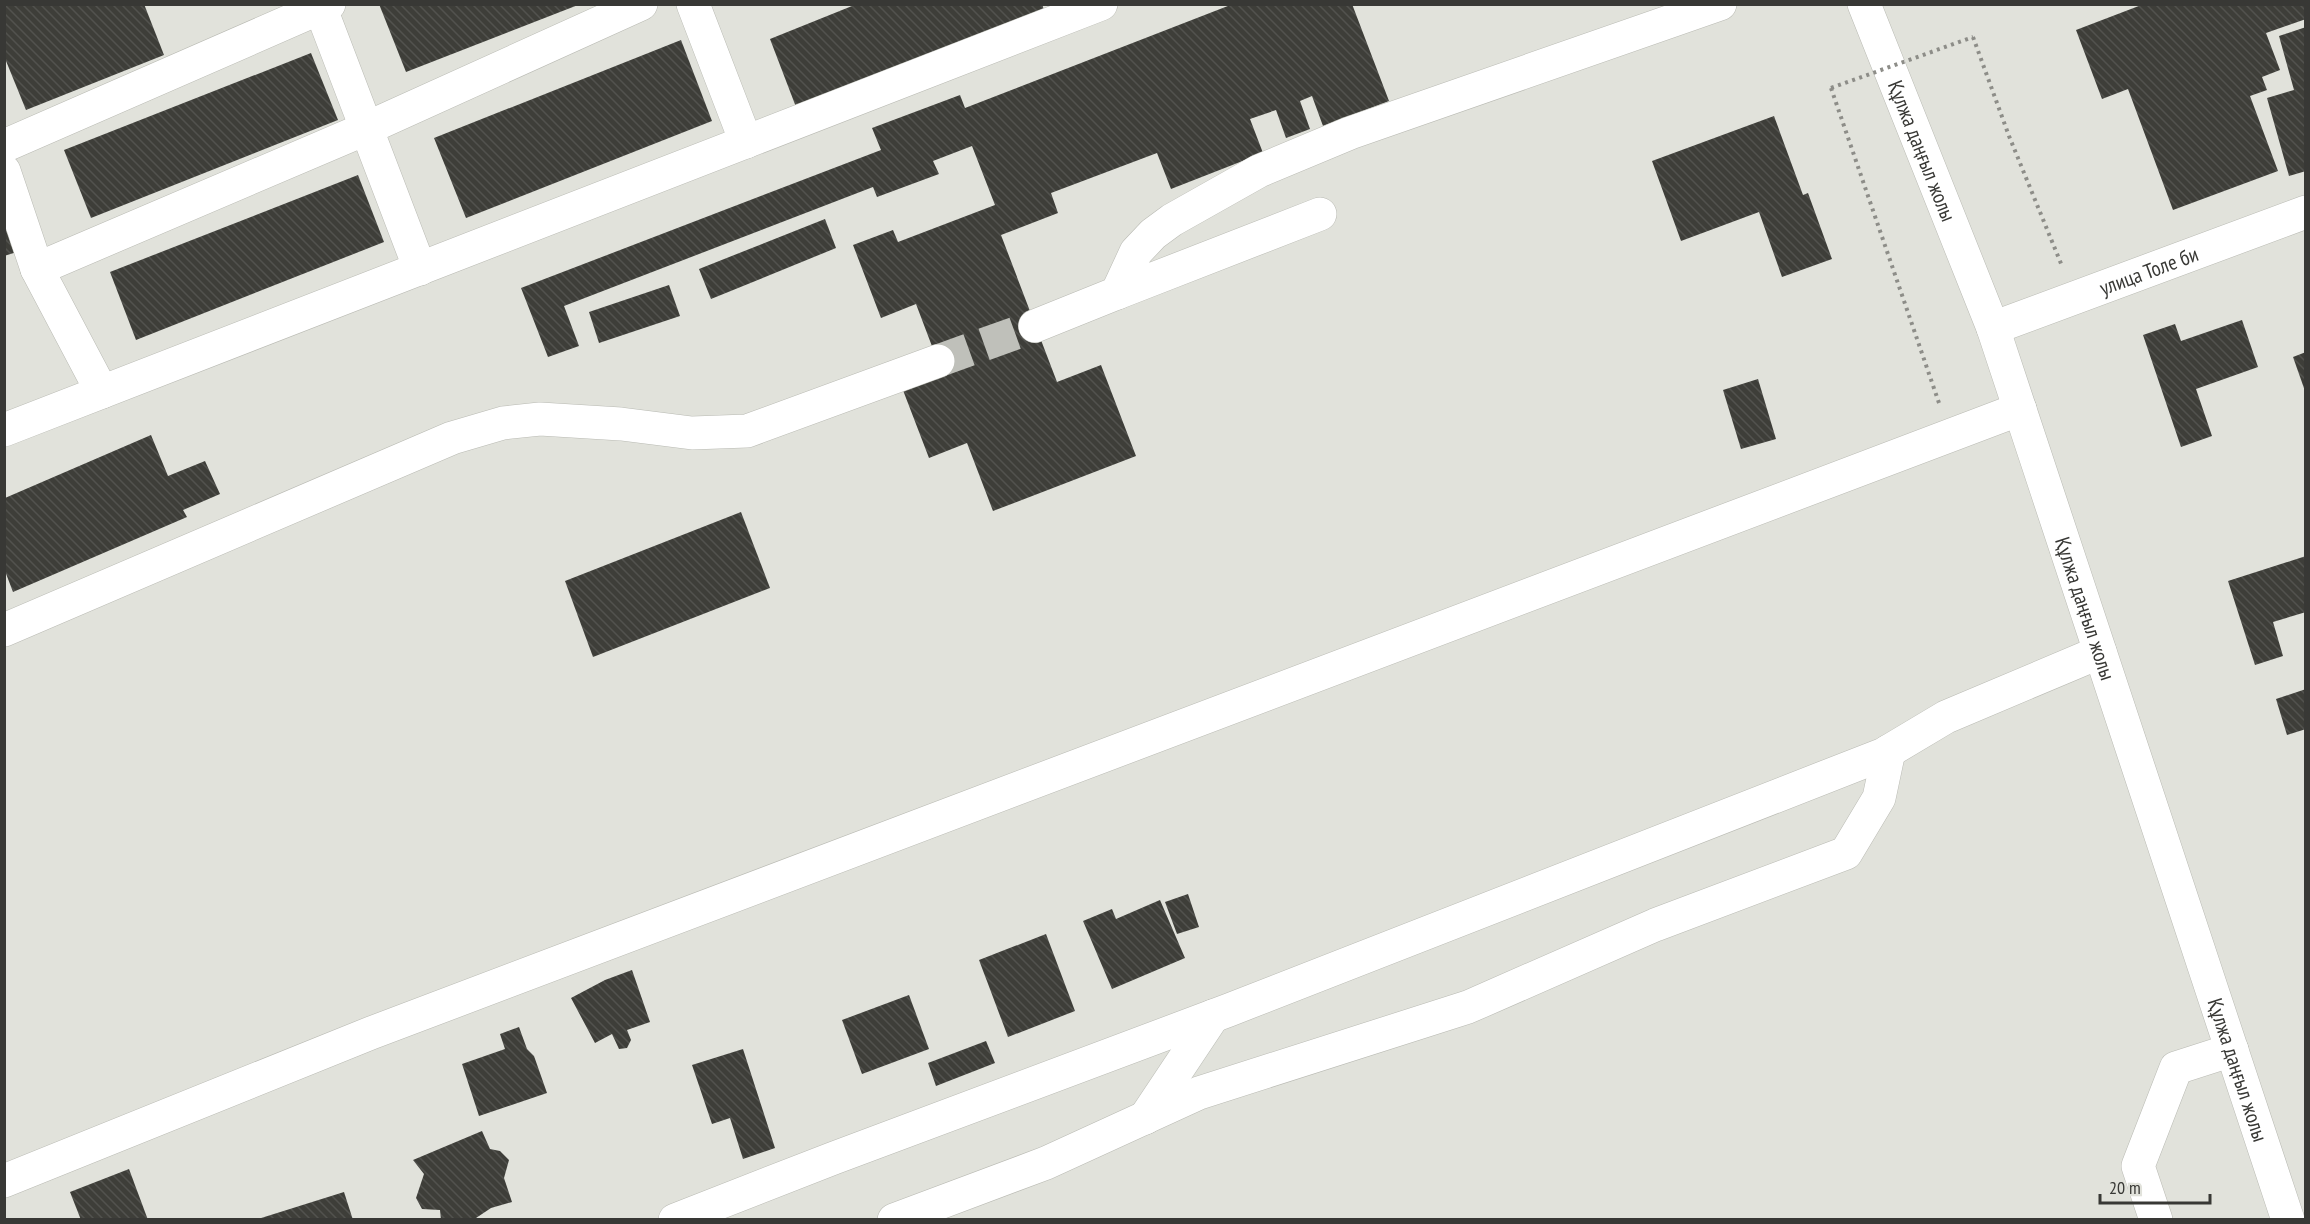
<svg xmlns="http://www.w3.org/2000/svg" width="2310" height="1224" font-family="'PT Sans Narrow',sans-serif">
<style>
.building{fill:url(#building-back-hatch)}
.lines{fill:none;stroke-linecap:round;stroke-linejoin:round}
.minor-tunnel{stroke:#bfc0ba;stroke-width:33;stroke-dasharray:33 16;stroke-linecap:butt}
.minor-casing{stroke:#b9bab3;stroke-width:34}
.major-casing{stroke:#b9bab3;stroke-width:34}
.path{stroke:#8d8d88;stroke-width:4;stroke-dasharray:3 4.5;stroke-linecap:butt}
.minor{stroke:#fff;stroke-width:33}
.major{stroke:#fff;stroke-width:33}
.path-bridge{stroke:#8d8d88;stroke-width:4;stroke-dasharray:3 4.5;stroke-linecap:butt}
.labels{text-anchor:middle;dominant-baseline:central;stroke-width:6;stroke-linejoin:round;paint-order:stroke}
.street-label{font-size:21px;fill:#383835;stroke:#e1e2db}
</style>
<defs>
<pattern id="building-back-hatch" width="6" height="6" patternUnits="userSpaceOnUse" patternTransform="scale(1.5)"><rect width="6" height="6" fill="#3e3e39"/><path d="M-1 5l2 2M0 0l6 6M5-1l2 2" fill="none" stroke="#52524e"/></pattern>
</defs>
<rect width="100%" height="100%" fill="#e1e2db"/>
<!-- building -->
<g class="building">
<polygon points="4,4 144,4 164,55 26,110 4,56"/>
<polygon points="379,4 578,4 578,5 406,72"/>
<polygon points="857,4 1042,4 1044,10 796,107 770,39"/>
<polygon points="1233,4 1352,4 1389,101 1323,126 1312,96 1300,101 1310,129 1286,138 1276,110 1250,119 1263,153 1171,189 1157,153 1051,193 1058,213 1001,235 1057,382 1101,365 1136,456 993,511 967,443 929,458 901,385 941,370 916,304 881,318 853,245 893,230 898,242 995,205 972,146 933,161 939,174 877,197 873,187 564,306 579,346 548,357 521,288 881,150 872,128 960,95 965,108"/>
<polygon points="2144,4 2306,4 2306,19 2266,33 2280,70 2262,77 2267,90 2250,96 2278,171 2173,210 2128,89 2102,99 2076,30"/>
<polygon points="2306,27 2306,171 2289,176 2267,98 2294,90 2279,36"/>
<polygon points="681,40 712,121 466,218 434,138"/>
<polygon points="311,53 338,120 91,218 64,150"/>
<polygon points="1774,116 1803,195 1808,193 1832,259 1782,277 1759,212 1681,241 1652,161"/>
<polygon points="358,175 384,242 136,340 110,272"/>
<polygon points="825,219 836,248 711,299 699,269"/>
<polygon points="4,221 17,252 4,256"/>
<polygon points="669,285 680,316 599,343 589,312"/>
<polygon points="2242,320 2258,367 2196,389 2212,436 2181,447 2143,335 2175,324 2181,341"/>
<polygon points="2306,352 2306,391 2305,391 2293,357"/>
<polygon points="1758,379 1776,439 1741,449 1723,390"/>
<polygon points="151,435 168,476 205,461 220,494 183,510 187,517 13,592 5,571 5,498"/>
<polygon points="741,512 770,588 593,657 565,581"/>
<polygon points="2306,556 2306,612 2273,622 2283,656 2255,665 2228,581"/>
<polygon points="2306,689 2306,729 2287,735 2276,699"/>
<polygon points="1188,894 1199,927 1177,934 1165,902"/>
<polygon points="1160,900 1185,958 1112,989 1083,921 1112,909 1116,919"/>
<polygon points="1046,934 1075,1011 1008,1037 979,960"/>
<polygon points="632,970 650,1022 627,1030 631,1040 627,1048 619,1049 612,1034 595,1043 571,998 605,980"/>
<polygon points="909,995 929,1049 862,1074 842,1020"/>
<polygon points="519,1027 527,1049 534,1056 547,1093 479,1116 462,1064 505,1049 500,1034"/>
<polygon points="986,1041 995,1063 936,1086 928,1063"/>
<polygon points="743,1049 775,1148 743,1159 730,1118 712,1124 692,1065"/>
<polygon points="482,1131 490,1149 500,1151 509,1160 504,1178 512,1202 491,1208 473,1220 441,1220 440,1210 422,1209 416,1198 424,1174 413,1160"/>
<polygon points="129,1169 148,1220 81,1220 70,1192"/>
<polygon points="344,1192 353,1220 258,1220 258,1219"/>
</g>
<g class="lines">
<!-- minor-tunnel -->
<polyline class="minor-tunnel" points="938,361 1035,326"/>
<defs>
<g id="minor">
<polyline points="319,4 420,269"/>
<polyline points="693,4 746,142"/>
<polyline points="4,146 329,4"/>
<polyline points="4,171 37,269 102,392"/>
<polyline points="37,269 365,129 641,4"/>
<polyline points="1117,293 1320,214"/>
<polyline points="1035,326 1117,293 1136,252 1153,234 1172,220 1259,171 1350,133 1720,4"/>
<path id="s1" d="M1993 328 2306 212"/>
<polyline points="4,430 1101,4"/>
<polyline points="4,630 452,438 503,423 540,419 621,424 692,433 747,431 938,361"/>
<polyline points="1145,1118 1213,1016"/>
<polyline points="4,1181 371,1033 2020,409"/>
<polyline points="675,1220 834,1158 1229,1010 1884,754 1946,717 2100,652"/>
<polyline points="894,1220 1046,1163 1199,1093 1468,1007 1655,925 1846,853 1879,798 1889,751"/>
<polyline points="2156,1220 2138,1166 2176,1068 2232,1050"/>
</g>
<g id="major">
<path id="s2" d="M1864 4 1993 328 2288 1220"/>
</g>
</defs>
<!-- minor casing -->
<use href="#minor" class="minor-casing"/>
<!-- major casing -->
<use href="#major" class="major-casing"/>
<!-- path -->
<g class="path">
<polyline points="1973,37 2009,136 2062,266"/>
<polyline points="1831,88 1939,403"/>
</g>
<!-- minor -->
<use href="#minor" class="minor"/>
<!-- major -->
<use href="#major" class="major"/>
<!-- path-bridge -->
<polyline class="path-bridge" points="1831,88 1973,37"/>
</g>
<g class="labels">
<!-- street labels -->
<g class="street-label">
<text stroke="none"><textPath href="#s2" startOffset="158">Құлжа даңғыл жолы</textPath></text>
<text stroke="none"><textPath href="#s1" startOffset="166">улица Толе би</textPath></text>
<text stroke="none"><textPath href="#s2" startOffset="644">Құлжа даңғыл жолы</textPath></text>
<text stroke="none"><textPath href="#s2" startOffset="1130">Құлжа даңғыл жолы</textPath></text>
</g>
</g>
<!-- border -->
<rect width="2310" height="1224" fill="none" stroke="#383835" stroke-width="12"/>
<!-- scale -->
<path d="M2100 1194v9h110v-9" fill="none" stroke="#383835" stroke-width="3"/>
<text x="2109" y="1194" font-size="18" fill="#383835" stroke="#e1e2db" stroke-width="4.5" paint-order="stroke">20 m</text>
</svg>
